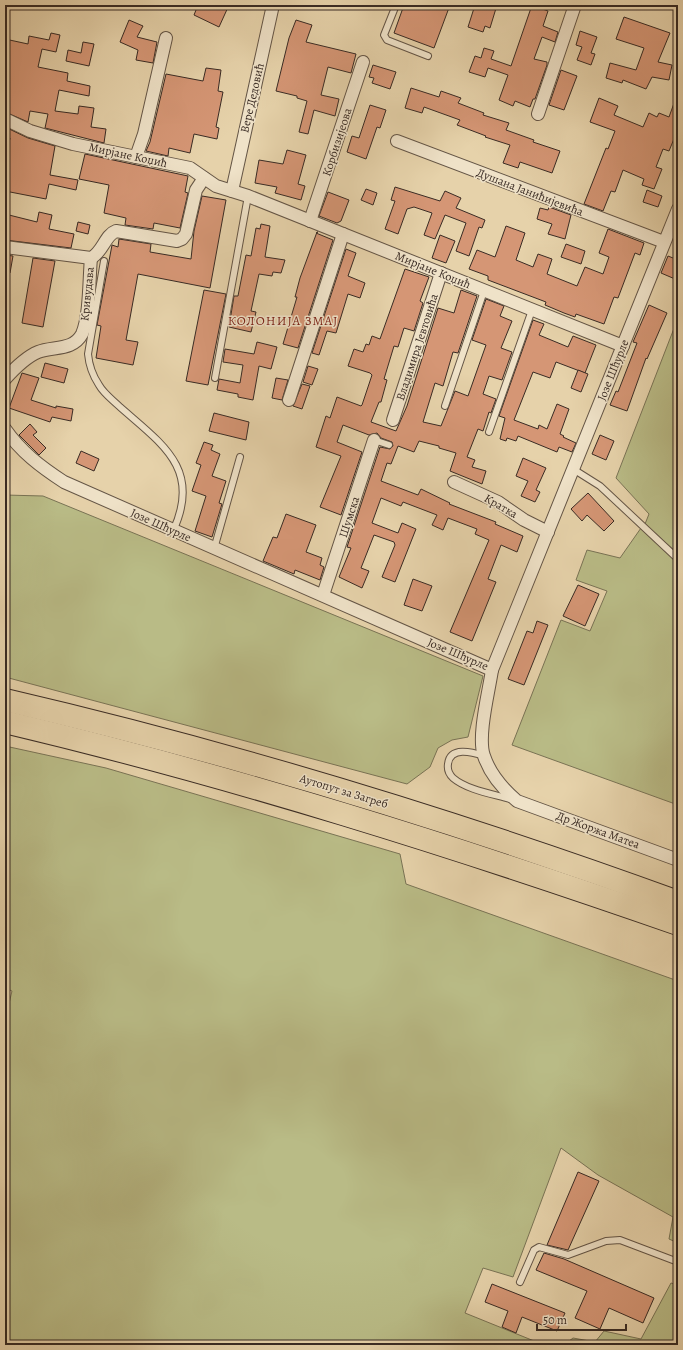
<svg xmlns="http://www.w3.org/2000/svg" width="683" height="1350" font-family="Alegreya,serif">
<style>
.green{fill:#b9bb86;stroke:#797355}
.building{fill:#d59675;stroke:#392b24}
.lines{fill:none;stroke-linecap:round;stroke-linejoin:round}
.lane-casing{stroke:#645546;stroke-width:8}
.street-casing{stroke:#645546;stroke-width:14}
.highway-casing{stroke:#392b24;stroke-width:24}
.lane{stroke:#efe2c8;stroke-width:6}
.street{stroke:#efe2c8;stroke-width:12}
.highway{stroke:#e6d2aa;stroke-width:22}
.labels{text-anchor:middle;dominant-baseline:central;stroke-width:3;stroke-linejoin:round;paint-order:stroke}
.street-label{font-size:12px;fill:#392b24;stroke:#efe2c8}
.neighbourhood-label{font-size:13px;letter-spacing:1px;fill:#7a1f14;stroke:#efe2c8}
</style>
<rect width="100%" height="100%" fill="#e6d2aa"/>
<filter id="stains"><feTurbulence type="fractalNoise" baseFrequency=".005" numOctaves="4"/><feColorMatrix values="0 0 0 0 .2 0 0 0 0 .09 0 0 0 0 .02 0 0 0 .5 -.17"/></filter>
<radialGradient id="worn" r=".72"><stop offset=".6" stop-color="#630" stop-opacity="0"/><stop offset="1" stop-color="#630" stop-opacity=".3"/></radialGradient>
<!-- green -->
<g class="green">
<polygon points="678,318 678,554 645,524 649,514 616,478"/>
<polygon points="5,495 43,496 483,676 468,737 452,740 438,748 430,767 407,784 5,677"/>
<polygon points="641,528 678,561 678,805 512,745 561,620 590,631 607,591 576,580 587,550 620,558"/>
<polygon points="5,746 106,768 400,854 406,884 678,981 678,1243 669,1239 673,1217 598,1175 561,1148 513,1277 483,1268 465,1313 544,1345 5,1345 5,1020 12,991 5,988"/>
<polygon points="671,1283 678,1285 678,1345 564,1345 573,1338 595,1342 604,1331 641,1339"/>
</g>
<!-- building -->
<g class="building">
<polygon points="198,5 229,5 219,27 194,15"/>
<polygon points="404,5 450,5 434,48 394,33"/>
<polygon points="475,5 497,5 490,28 485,26 483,32 468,27"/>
<polygon points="532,5 548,11 543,26 558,32 555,42 542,37 534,59 547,62 547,65 535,99 533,99 530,107 515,101 513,106 499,100 508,75 488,68 485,77 469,72 475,56 481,58 484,48 494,51 491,59 511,66"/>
<polygon points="624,17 670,33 658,62 672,65 669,80 652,77 646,89 623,80 622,83 606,78 610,63 636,70 644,48 616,39"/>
<polygon points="129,20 143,26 137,37 157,42 153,63 136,60 138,50 120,42"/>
<polygon points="296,20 312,25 306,42 356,54 351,73 328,67 321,95 339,99 335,116 314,110 308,134 299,132 307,101 297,98 297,96 276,91 289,38"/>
<polygon points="580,31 597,37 591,53 595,54 591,65 577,60 582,47 576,45"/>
<polygon points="51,33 60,35 56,52 42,49 38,67 68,73 67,81 90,86 89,96 59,90 55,111 78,114 79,106 94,108 91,127 106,129 104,143 45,128 48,114 30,111 28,122 5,112 5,39 28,44 29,36 49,40"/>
<polygon points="83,42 94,44 89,66 66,61 68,50 81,53"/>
<polygon points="373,65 396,72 390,89 372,83 374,78 369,77"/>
<polygon points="206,68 221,70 218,91 223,92 216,127 219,128 217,139 194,134 190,153 169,148 168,156 146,151 150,142 166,74 203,81"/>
<polygon points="561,70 577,76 564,110 549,105"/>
<polygon points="411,88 439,97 441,91 461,98 458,103 484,113 483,115 509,123 506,130 534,140 533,142 560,151 552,173 520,162 518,168 503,163 510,145 485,137 486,136 457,125 460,120 424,107 422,113 405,108"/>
<polygon points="677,95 678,129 669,151 663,149 656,167 662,169 654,189 642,185 644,179 623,170 615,192 611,191 603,211 584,204 606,148 608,149 615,131 590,122 599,98 618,106 614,115 643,127 649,113 657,117 659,113 669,117"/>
<polygon points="370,105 386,110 380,128 377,127 366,159 347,152 352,136 359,138"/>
<polygon points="5,127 28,138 55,146 50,175 78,180 76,190 49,184 46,199 5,191 5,163 10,138 5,137"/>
<polygon points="287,150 306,155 298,184 305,186 301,200 275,193 277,187 255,183 259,160 283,164"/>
<polygon points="85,154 188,176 185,192 188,193 180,228 154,223 153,229 125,225 126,218 104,213 109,185 79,179"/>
<polygon points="395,187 440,201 445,191 461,198 456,208 485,220 482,228 479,227 469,256 456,251 466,223 445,215 435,239 424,235 432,213 414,207 407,209 398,234 385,229 395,201 391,200"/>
<polygon points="366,189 377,193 373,205 361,200"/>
<polygon points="647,190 662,196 658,207 643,202"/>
<polygon points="328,192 349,200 341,221 337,223 319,216"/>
<polygon points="202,196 226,200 210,288 138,274 126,340 138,342 133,365 96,358 101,326 97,325 112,245 118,247 119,239 151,244 150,252 191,259 194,231"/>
<polygon points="549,207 571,215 565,239 548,234 552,224 537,219 540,208 548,210"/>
<polygon points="39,212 52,215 49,229 74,234 71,248 5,240 5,214 37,222"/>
<polygon points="78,222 90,225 88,234 76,231"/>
<polygon points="261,224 270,226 265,257 285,260 281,273 273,272 272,276 259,274 251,311 256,312 251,332 229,327 234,296 238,296 246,255 251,256 256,228 260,229"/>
<polygon points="506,226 525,233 516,260 533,267 538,254 552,259 547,274 577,286 585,267 603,274 609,257 599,253 608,229 644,243 640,255 635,253 618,298 614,297 604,324 576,314 575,317 564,313 545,305 546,302 488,280 488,276 469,269 477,250 495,257"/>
<polygon points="317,232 318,232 316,233 333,240 298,348 283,344 297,297 295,297 300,278"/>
<polygon points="440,235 455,241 446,263 432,258"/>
<polygon points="566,244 585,251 581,264 561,257"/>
<polygon points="346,249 356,253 348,276 365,283 360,298 348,294 336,333 327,331 319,355 312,353"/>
<polygon points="5,255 13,256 10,273 5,272"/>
<polygon points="668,256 678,260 678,272 675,279 661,273"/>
<polygon points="33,258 55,261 43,327 22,323"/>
<polygon points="405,269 429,277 420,301 423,303 414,331 404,328 398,347 394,346 384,379 387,380 381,402 379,402 371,422 396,431 407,406 438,308 454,313 461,290 477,296 458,353 453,352 443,386 435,383 423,422 441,426 455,391 468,396 486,345 472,340 486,299 504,306 500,316 512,321 501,348 512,352 502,380 489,376 483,394 496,399 491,413 489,412 483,431 478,429 467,457 475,460 472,467 486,471 482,484 450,471 456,453 439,448 439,446 419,441 414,452 398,446 391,464 387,463 381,481 418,495 421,489 450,503 449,504 496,522 495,524 523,536 517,552 501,545 488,579 496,582 472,641 450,632 489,540 475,534 477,529 448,518 443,530 432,525 437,515 403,502 401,506 381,498 372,523 398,533 402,523 416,529 395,582 382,577 395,545 394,542 374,535 361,568 369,571 362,588 339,577 351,548 347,547 380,447 390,449 393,446 392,442 381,438 377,433 369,435 343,425 337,442 362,452 341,515 320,507 341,456 316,447 326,416 330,418 337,397 361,406 362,405 372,375 370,373 348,366 354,349 363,352 366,344 369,345 372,336 380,339"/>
<polygon points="204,290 226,294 208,385 186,381"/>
<polygon points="649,305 667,313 647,359 646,358 627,411 610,405 616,391 618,392 637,343 633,342"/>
<polygon points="533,320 544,324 539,335 568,347 573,336 596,345 585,373 556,362 550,378 533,372 514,420 538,429 539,425 547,429 557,404 569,409 560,434 564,436 563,437 576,443 572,452 559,447 557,452 518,436 516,441 507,438 506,441 500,439 505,418 499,416"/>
<polygon points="257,342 277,347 271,369 259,366 253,400 238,397 238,394 217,390 219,379 240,383 243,365 223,362 225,349 254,354"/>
<polygon points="45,363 68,369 64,383 41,377"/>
<polygon points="308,366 318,369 312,385 303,382"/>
<polygon points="578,370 588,374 581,392 571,388"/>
<polygon points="22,373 39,378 31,400 56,408 56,406 73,409 71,421 52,417 50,422 9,408"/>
<polygon points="276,378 288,380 282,400 272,398"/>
<polygon points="302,384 310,386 302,409 293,406"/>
<polygon points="214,413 249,422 246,440 209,431"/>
<polygon points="30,424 37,432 33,435 46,448 39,455 19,435"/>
<polygon points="600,435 614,441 606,460 592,454"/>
<polygon points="204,442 213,445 211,450 220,454 212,476 226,481 219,503 222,504 212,537 195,531 206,496 192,491 201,465 196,463"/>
<polygon points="81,451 99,459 94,471 76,463"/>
<polygon points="523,458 546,468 536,490 540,492 535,502 521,496 528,481 516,476"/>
<polygon points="588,493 614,521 604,531 587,515 582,521 571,509"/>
<polygon points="286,514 316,525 306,552 322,558 320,565 324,567 320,580 295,570 294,574 263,561 273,537 277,538"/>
<polygon points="413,579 432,586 422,611 404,605"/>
<polygon points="578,585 599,594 585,626 563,616"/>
<polygon points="537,621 548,625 524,685 508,679 527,631 533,633"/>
<polygon points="578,1172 599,1181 568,1250 547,1245"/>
<polygon points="544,1253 564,1259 654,1298 643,1323 609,1308 600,1329 575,1318 587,1291 536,1270"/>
<polygon points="492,1284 565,1313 557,1331 522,1317 516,1333 502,1327 508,1311 485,1302"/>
</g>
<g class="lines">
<defs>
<g id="lane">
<polyline points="396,5 384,35 387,40 428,56"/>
<path d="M104 261 88 354C89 365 93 376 99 385 104 394 113 400 120 407 162 444 202 469 173 531"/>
<polyline points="215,378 248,196"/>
<polyline points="445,406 484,291"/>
<polyline points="489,432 532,310"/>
<polyline points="374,440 389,445"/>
<polyline points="573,469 600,486 678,559"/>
<polyline points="214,549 240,457"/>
<path d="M484 756C472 752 450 746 448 764 447 770 449 774 453 778 467 790 493 794 510 799"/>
<polyline points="520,1282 534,1250 539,1247 568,1255 606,1241 620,1240 678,1262"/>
</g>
<g id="street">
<polyline points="538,114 575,5"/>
<polyline points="5,119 30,131 73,144 190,168 216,186 248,196 623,346"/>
<polyline points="397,141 664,242"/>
<polyline points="136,157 144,134 166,38"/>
<polyline points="232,191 273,5"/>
<path d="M678 209 492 670C489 691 477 737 484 756 490 774 503 789 517 801L678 860"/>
<polyline points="310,221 363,62"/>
<path d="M5 247 91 258C103 252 105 235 116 231L177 241 182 239 186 234 196 190 204 178"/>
<path d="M5 379C14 369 26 357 38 352 53 346 73 351 82 334 90 316 89 278 91 258"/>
<polyline points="289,400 343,234"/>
<polyline points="393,420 441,273"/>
<path d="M5 429C21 452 41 467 64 482L492 670"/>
<polyline points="454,482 498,502 524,520 548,532"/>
<polyline points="323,595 374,440"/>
</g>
<g id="highway">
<path d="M5 700C233 753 458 822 678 902"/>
<path d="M5 722C233 776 457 847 678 924"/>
</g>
</defs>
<!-- lane casing -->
<use href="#lane" class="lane-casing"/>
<!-- street casing -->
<use href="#street" class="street-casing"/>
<!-- highway casing -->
<use href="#highway" class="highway-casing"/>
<!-- lane -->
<use href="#lane" class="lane"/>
<!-- street -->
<use href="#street" class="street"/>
<!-- highway -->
<use href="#highway" class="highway"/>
</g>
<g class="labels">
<!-- street labels -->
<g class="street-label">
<text transform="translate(252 98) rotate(-77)">Вере Дедовић</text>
<text transform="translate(337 142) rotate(-72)">Корбизијеова</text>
<text transform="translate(128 155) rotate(12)">Мирјане Коџић</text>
<text transform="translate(530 192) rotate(21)">Душана Јанићијевића</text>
<text transform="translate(433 270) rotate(22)">Мирјане Коџић</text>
<text transform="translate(87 294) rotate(-84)">Кривудава</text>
<text transform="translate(417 347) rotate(-72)">Владимира Јевтовића</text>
<text transform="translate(613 370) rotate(-68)">Јозе Шћурле</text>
<text transform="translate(501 506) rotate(30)">Кратка</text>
<text transform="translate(349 517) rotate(-72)">Шумска</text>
<text transform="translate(161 525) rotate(24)">Јозе Шћурле</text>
<text transform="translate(458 654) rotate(23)">Јозе Шћурле</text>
<text transform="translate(344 791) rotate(17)">Аутопут за Загреб</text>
<text transform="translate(598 830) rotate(20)">Др Жоржа Матеа</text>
</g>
<!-- neighbourhood labels -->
<g class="neighbourhood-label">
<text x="283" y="320">КОЛОНИЈА ЗМАЈ</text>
</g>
</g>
<!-- margin -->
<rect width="683" height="1350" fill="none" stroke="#e6d2aa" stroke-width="20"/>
<rect x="6" y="6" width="671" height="1338" fill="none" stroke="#392b24" stroke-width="2"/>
<rect x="10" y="10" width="663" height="1330" fill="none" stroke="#392b24"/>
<!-- scale -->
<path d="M537 1324v6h89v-6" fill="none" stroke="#392b24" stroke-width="2"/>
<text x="543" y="1324" font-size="12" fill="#392b24" stroke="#efe2c8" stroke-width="3" paint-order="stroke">50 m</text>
<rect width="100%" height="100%" filter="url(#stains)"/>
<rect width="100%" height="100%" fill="url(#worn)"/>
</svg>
